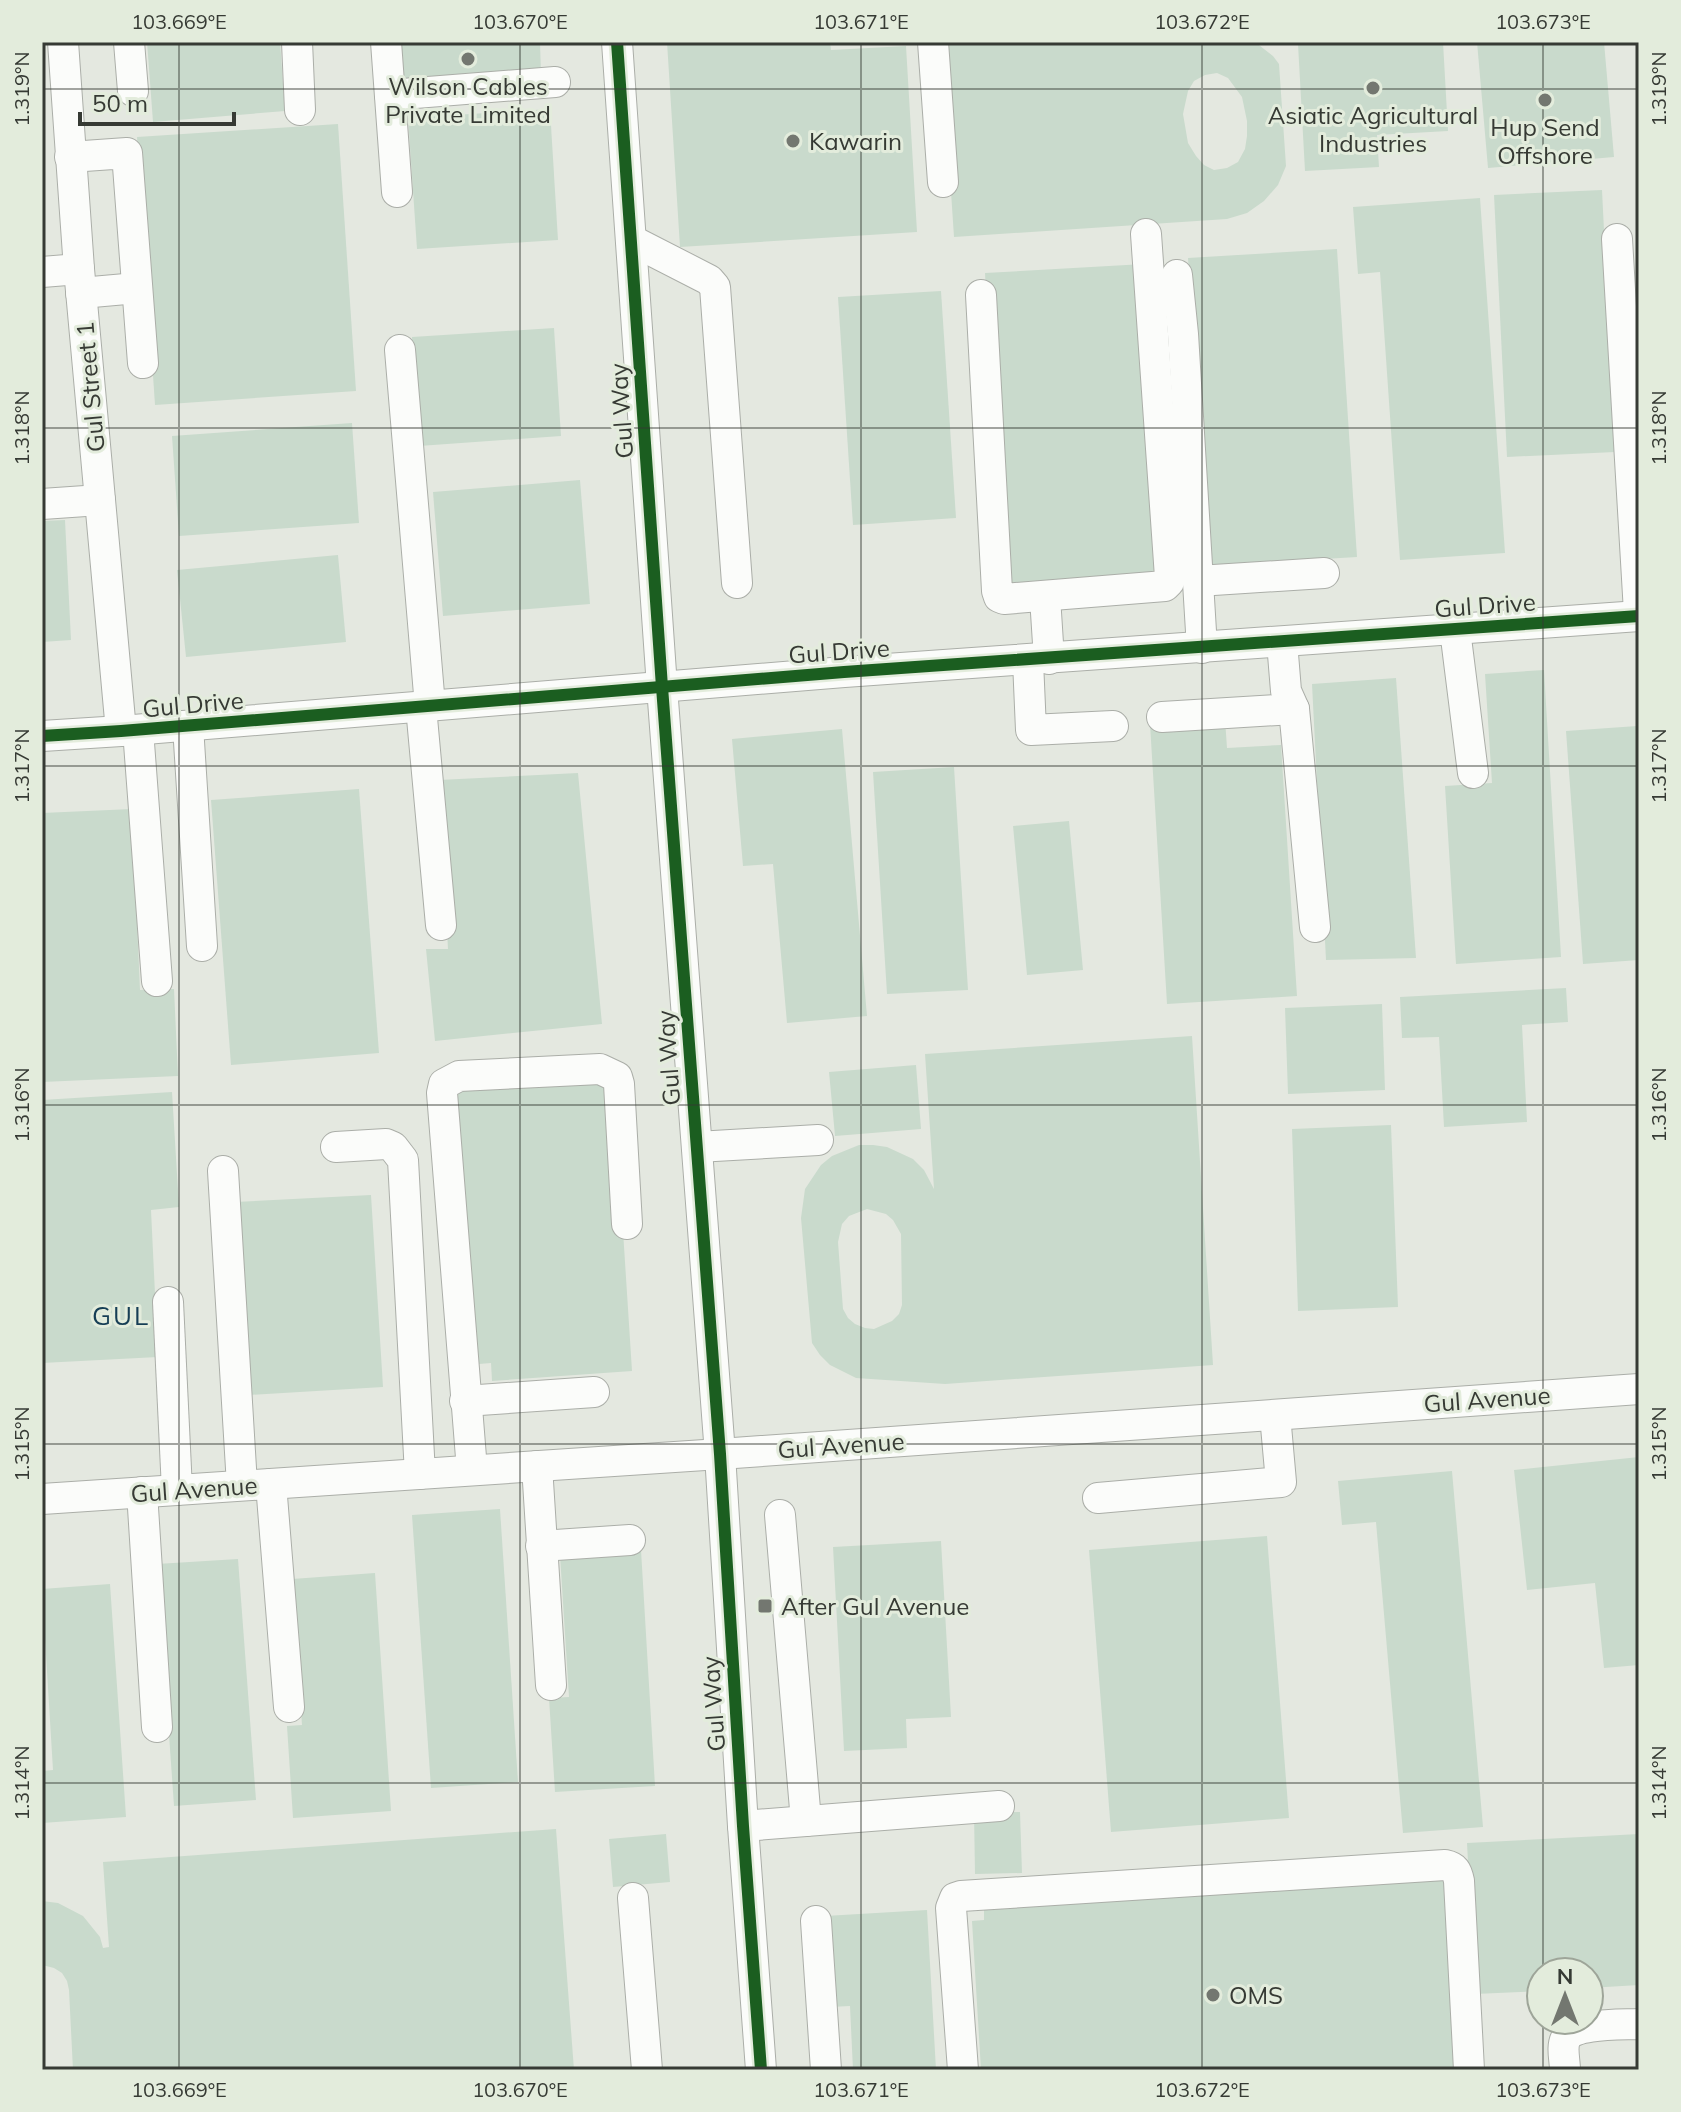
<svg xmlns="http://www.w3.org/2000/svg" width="1681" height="2112" font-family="Mulish,sans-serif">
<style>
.building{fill:#c9dacc;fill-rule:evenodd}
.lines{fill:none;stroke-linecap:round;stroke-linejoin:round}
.minor-casing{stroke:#abaea8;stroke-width:32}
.minor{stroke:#fbfcfa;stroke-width:30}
.cycleway-casing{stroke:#e3ecdc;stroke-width:17}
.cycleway{stroke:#1b5e20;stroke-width:12}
.ticks{fill:none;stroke:#363a34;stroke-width:2;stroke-opacity:0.45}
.poi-dot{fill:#737770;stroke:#e3ecdc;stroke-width:3}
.labels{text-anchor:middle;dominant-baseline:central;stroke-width:6;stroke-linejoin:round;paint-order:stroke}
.poi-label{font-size:24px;fill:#363a34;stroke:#e3ecdc}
.street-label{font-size:24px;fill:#363a34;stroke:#e3ecdc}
.neighbourhood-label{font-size:26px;letter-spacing:2px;fill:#163e55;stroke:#e3ecdc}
.neatline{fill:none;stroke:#363a34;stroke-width:3}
.ticks-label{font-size:20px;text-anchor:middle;fill:#363a34}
</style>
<rect width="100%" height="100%" fill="#e4e8e0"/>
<!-- building -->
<g class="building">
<polygon points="147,42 280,42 285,111 153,122"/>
<polygon points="395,42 540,42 541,75 397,83"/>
<polygon points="667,42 830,42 831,50 906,46 917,232 680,247"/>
<path d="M941 42H1255L1273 56 1279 64 1286 166 1278 185 1264 201 1247 213 1227 219 954 237ZM1217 73 1228 78 1242 97 1247 121V136L1245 149 1238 162 1227 168 1214 170 1204 165 1196 156 1188 143 1183 114 1188 91 1194 81 1205 75Z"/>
<polygon points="1336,42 1443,42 1448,131 1377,135 1379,167 1305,171 1298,44"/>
<polygon points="1477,42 1604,42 1614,157 1488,168"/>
<polygon points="550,109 558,240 417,249 408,118"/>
<polygon points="338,124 356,391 155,405 137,137"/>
<polygon points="1602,190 1615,452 1507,457 1494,195"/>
<polygon points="1480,198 1505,553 1400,560 1380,272 1358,274 1353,207"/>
<polygon points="1337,249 1357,557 1208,566 1188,258"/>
<polygon points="1144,264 1161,576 1002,584 985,273"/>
<polygon points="941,291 956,518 853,525 838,297"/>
<polygon points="554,328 561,436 419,446 412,337"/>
<polygon points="352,423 359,523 179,536 172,436"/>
<polygon points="580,480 590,604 443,616 433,492"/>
<polygon points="65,520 71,640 42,642 42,521"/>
<polygon points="338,555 346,642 186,657 177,570"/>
<polygon points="1544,670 1561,957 1456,964 1445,786 1492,783 1485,674"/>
<polygon points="1396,678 1416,958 1326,960 1312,684"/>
<polygon points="1225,719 1227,748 1281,745 1297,996 1167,1004 1150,724"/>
<polygon points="1637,726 1639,754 1639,960 1583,964 1566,731"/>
<polygon points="842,729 867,1016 787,1023 773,864 743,866 732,739"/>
<polygon points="954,767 968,990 887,994 873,772"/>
<polygon points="578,773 602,1024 435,1041 426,949 448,949 439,780"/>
<polygon points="359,789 379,1053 231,1065 211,800"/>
<polygon points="132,809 140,990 174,989 178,1076 42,1082 42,813"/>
<polygon points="1069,821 1083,970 1027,975 1013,826"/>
<polygon points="1566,988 1568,1022 1522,1025 1527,1122 1444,1127 1439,1037 1402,1038 1400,997"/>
<polygon points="1382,1004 1385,1090 1288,1094 1285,1008"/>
<path d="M1192 1036 1213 1365 945 1384 856 1378 830 1365 820 1355 812 1343 801 1218 805 1189 821 1165 832 1156 859 1145H873L887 1147 913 1159 924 1170 934 1189 925 1054ZM867 1209 886 1214 893 1220 901 1234 902 1305 899 1314 892 1321 874 1329 865 1328 855 1324 848 1318 843 1309 838 1242 842 1224 849 1216Z"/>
<polygon points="916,1065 921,1129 835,1136 829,1072"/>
<polygon points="613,1075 632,1371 492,1381 491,1363 467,1365 448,1086"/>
<polygon points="172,1092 179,1207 151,1210 158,1357 42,1363 42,1100"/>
<polygon points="1391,1125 1398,1307 1298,1311 1292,1129"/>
<polygon points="371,1195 383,1387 248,1395 235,1202"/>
<polygon points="1639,1457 1639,1665 1604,1668 1595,1583 1527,1590 1514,1470"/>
<polygon points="1452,1471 1483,1827 1403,1833 1376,1522 1342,1525 1338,1481"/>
<polygon points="500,1509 518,1782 431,1788 412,1515"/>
<polygon points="1267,1536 1289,1818 1111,1832 1089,1550"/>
<polygon points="941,1541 951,1717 906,1719 907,1748 844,1751 833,1547"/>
<polygon points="641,1550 655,1786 555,1792 549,1698 569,1697 560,1555"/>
<polygon points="238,1559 256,1800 174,1806 157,1564"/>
<polygon points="375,1573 391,1811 293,1818 287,1726 302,1725 292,1579"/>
<polygon points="110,1584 126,1817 42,1823 42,1771 53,1770 42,1589"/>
<polygon points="1020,1812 1022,1873 975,1874 974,1813"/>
<polygon points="556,1829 574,2070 73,2070 69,1990 67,1981 62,1973 54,1968 42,1965 42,1901 58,1903 83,1916 100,1937 103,1948 109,1947 103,1862"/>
<polygon points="666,1834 670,1882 613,1887 609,1839"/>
<polygon points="1639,1834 1639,1985 1589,1988 1589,1972 1541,1972 1541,1991 1475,1994 1467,1843"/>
<polygon points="1443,1868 1455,2070 981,2070 972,1921 984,1920 984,1907"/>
<polygon points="927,1910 936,2070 853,2070 850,2006 830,2007 825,1916"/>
</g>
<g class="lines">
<defs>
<g id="minor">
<polyline points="63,42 79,269 121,731"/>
<polyline points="129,42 133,91"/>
<polyline points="297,42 300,110"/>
<polyline points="386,42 397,192"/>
<polyline points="617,42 662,687 720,1454 743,1826 761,2070"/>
<polyline points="933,42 943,182"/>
<polyline points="390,95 555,82"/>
<polyline points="70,157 127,153 143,363"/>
<polyline points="1617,239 1639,612"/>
<polyline points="631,240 709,280 715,287 737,583"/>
<polyline points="42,272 79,269"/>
<polyline points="1177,275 1183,334 1202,648"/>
<polyline points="81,293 137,288"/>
<polyline points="981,295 997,591 999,597 1004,599 1165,586 1169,582 1170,577 1146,234"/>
<polyline points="400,350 430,706"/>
<polyline points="42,504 100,500"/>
<polyline points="1198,581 1324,573"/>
<polyline points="1045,597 1049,659"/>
<polyline points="1455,630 1473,773"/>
<polyline points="1282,642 1286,691 1294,709 1315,927"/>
<polyline points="1028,661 1031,730 1113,726"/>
<polyline points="421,707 441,925"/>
<polyline points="1162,717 1294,709"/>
<polyline points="188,726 202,946"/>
<polyline points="138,730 157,981"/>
<polyline points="42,736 121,731 844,672 1639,616"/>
<polyline points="336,1147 386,1144 393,1147 403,1160 420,1474"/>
<polyline points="697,1147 818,1140"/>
<polyline points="223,1171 242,1485"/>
<polyline points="168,1302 177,1490"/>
<polyline points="465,1401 594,1392"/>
<polyline points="537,1466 551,1685"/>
<polyline points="472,1470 442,1093 444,1084 459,1076 600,1069 617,1077 619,1084 627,1224"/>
<polyline points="271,1484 289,1707"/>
<polyline points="142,1492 157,1727"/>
<polyline points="1098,1498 1281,1482 1275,1415"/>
<polyline points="42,1499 720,1454 1639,1389"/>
<polyline points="780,1515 806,1821"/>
<polyline points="541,1546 630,1540"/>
<polyline points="743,1826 999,1806"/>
<polyline points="633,1898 647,2070"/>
<polyline points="816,1921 826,2070"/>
<path d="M963 2070 951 1908 955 1898 961 1896 1445 1865C1455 1867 1457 1871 1459 1881L1469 2070"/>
<path d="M1565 2070C1565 2060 1561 2047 1566 2038 1573 2023 1622 2025 1639 2024"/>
</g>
</defs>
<!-- minor casing -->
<use href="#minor" class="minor-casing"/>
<!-- minor -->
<use href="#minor" class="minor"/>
<defs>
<g id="cycleway">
<polyline points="617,42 662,687 720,1454 743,1826 761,2070"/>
<polyline points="42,736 121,731 844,672 1639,616"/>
</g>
</defs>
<!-- cycleway casing -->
<use href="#cycleway" class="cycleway-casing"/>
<!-- cycleway -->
<use href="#cycleway" class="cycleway"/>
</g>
<!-- ticks -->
<path class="ticks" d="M179 42V2070M520 42V2070M861 42V2070M1202 42V2070M1543 42V1972M42 89H1639M42 428H1639M42 766H1639M42 1105H1639M42 1444H1639M42 1783H1639M1543 2020V2070"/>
<!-- markers -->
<g class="poi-dot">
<circle cx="468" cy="59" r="8"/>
<circle cx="1373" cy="88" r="8"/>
<circle cx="1545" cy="100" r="8"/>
<circle cx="793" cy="141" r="8"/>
<rect x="757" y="1598" width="16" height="16" rx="4"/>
<circle cx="1213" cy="1995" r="8"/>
</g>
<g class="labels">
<!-- poi labels -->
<g class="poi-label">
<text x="468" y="86">Wilson Cables<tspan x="468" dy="28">Private Limited</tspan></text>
<text x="1373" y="115">Asiatic Agricultural<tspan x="1373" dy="28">Industries</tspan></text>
<text x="1545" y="127">Hup Send<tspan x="1545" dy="28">Offshore</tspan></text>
<text x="809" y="141" text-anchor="start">Kawarin</text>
<text x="781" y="1606" text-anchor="start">After Gul Avenue</text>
<text x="1229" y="1995" text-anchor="start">OMS</text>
</g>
<!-- street labels -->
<g class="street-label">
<text transform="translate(90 387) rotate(-95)">Gul Street 1</text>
<text transform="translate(621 411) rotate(-94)">Gul Way</text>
<text transform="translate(1485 605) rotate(-4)">Gul Drive</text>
<text transform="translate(839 651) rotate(-4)">Gul Drive</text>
<text transform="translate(193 704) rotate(-5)">Gul Drive</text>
<text transform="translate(668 1058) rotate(-94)">Gul Way</text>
<text transform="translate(1487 1399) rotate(-4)">Gul Avenue</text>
<text transform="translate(841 1445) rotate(-4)">Gul Avenue</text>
<text transform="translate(194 1489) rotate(-4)">Gul Avenue</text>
<text transform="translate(713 1704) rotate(-94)">Gul Way</text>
</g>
<!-- neighbourhood labels -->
<g class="neighbourhood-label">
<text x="121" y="1315">GUL</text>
</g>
</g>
<!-- border -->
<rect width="1681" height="2112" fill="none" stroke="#e3ecdc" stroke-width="88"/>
<!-- north arrow -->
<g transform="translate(1565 1996)"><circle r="38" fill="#e3ecdc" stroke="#9ea599" stroke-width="2"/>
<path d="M0-6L14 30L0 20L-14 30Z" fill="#737770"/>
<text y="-12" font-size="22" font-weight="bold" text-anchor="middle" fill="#363a34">N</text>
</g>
<!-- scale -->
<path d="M80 112v12h154v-12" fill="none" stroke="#363a34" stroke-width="4"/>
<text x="92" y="112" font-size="24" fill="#363a34" stroke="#e3ecdc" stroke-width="6" paint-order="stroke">50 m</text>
<rect x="44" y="44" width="1593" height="2024" class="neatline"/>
<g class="ticks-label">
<text x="179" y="29">103.669°E</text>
<text x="520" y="29">103.670°E</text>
<text x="861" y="29">103.671°E</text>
<text x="1202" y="29">103.672°E</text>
<text x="1543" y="29">103.673°E</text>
<text transform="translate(22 89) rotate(-90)" y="7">1.319°N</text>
<text transform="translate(1659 89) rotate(-90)" y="7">1.319°N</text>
<text transform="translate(22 428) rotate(-90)" y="7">1.318°N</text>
<text transform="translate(1659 428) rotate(-90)" y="7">1.318°N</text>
<text transform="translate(22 766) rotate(-90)" y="7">1.317°N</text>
<text transform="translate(1659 766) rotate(-90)" y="7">1.317°N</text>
<text transform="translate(22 1105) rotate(-90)" y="7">1.316°N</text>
<text transform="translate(1659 1105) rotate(-90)" y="7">1.316°N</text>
<text transform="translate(22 1444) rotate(-90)" y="7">1.315°N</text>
<text transform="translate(1659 1444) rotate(-90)" y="7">1.315°N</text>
<text transform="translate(22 1783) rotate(-90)" y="7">1.314°N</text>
<text transform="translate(1659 1783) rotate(-90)" y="7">1.314°N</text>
<text x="179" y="2097">103.669°E</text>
<text x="520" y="2097">103.670°E</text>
<text x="861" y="2097">103.671°E</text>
<text x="1202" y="2097">103.672°E</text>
<text x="1543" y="2097">103.673°E</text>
</g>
</svg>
